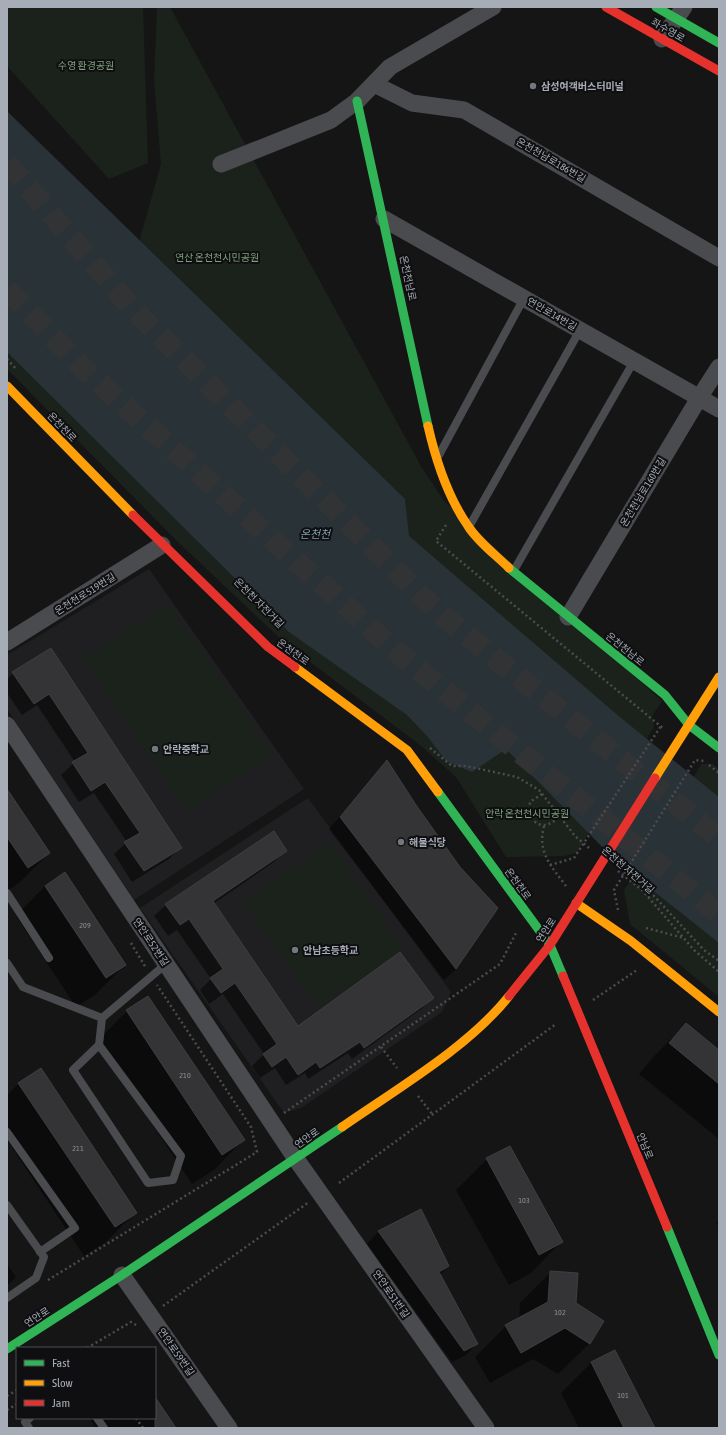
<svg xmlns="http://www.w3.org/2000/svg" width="726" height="1435" font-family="'Asap Condensed','Noto Sans KR',sans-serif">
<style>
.built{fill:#1f1f21}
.green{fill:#1b221b}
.water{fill:#293237}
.shadow{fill:#0007}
.building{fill:#343436;stroke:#3d3f41}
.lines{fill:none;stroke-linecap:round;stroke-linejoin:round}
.highway-tunnel{stroke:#323335;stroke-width:22;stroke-dasharray:22 11;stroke-linecap:butt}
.path{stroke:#4b4c50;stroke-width:2.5;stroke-dasharray:2 3;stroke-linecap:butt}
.lane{stroke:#494b4e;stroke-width:8}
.street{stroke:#494b4e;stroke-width:17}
.fast{stroke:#30b455;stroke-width:9}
.slow{stroke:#ff9f0a;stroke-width:9}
.jam{stroke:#e5322d;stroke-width:9}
.poi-dot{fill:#73787e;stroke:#0f0f11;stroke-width:1.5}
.labels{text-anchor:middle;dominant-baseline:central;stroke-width:4;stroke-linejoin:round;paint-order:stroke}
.number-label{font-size:8px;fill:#8a8f96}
.street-label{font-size:10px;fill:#a6adb6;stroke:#0f0f11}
.park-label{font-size:10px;fill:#7fa17d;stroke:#0f0f11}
.poi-label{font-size:10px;font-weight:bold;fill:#a6adb6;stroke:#0f0f11;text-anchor:start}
.water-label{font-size:11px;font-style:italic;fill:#7d9fb1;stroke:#0f0f11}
</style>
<rect width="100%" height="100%" fill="#151515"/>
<!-- built -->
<g class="built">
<polygon points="149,569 304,789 134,900 7,709 7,655"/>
<polygon points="308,798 451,992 442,1012 301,1108 284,1113 140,908"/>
</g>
<!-- green -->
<g class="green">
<polygon points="7,7 143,7 148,163 109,179 7,66"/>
<polygon points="157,7 170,7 422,468 444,501 662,701 652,716 654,727 641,748 128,281 161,164 154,79"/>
<polygon points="7,319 508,737 594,823 577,853 564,856 506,857 456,777 420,745 285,643 179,543 7,369"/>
<polygon points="169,605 273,754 186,811 83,657"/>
<polygon points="701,764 713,764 719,769 719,809 689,786"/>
<polygon points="329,842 404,948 319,1008 244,902"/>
<polygon points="638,869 719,934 719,997 630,924 624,890"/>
</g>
<!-- water -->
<polygon class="water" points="7,111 405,499 409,536 621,718 719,797 719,943 617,862 506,749 472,772 446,761 428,737 407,715 289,632 7,352"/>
<!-- shadow -->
<g class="shadow">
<polygon points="51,649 181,847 169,859 132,882 114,854 127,842 94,793 79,802 61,775 75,762 37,705 22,715 7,693 7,679 13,673"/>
<polygon points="387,762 415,805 459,867 496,908 456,969 444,980 329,829"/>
<polygon points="7,791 49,853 19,883 7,891"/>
<polygon points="286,850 274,862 213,904 298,1027 432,998 421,1009 352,1059 348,1053 308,1079 305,1073 286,1085 275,1068 260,1078 252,1066 264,1054 223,994 209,1004 200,990 211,979 177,930 168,936 154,916 166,905"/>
<polygon points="45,886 125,965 95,995 76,1007 16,916"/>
<polygon points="148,997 243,1140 214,1170 192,1184 97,1041 127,1011"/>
<polygon points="686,1024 719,1052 719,1139 639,1074 655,1055"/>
<polygon points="19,1083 136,1212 106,1242 84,1256 7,1140 7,1095"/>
<polygon points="487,1159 561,1242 531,1273 509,1285 456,1190"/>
<polygon points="420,1210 448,1266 440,1275 477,1344 466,1355 452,1362 367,1244 378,1232"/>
<polygon points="719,1220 719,1226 716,1224"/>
<polygon points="7,1264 16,1277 7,1286"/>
<polygon points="551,1272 575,1304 603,1322 589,1344 558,1374 533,1359 490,1383 475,1357 506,1326 519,1319 520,1303"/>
<polygon points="591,1363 654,1428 579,1428 561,1393"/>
<polygon points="155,1399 175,1428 96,1428 89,1418 155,1418"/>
</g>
<!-- building -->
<g class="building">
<polygon points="51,648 182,848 144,871 124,842 140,833 105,782 91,791 72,762 88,753 49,694 34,704 12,672"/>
<polygon points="387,760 416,805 460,867 498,908 456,969 340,817"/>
<polygon points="7,789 50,853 28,868 7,837"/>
<polygon points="274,831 287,851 213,901 298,1026 400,952 434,998 364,1048 360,1042 320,1068 316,1062 298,1075 286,1057 272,1067 263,1054 277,1044 235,983 221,993 210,978 223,969 189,919 180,925 165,904"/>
<polygon points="65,872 126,965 106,978 45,886"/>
<polygon points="148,996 245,1140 222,1155 126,1010"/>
<polygon points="686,1023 719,1050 719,1084 669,1043"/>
<polygon points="41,1068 137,1213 115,1227 18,1083"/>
<polygon points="510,1146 563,1242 539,1255 486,1158"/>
<polygon points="421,1209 449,1266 439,1272 478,1344 464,1351 378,1231"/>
<polygon points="550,1271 578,1273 576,1303 604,1321 590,1344 565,1328 521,1353 505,1325 548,1302"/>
<polygon points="615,1350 655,1428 624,1428 591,1362"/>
<polygon points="155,1397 176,1428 155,1428"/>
</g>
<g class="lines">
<!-- highway-tunnel -->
<g class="highway-tunnel">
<polyline points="7,163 129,305 439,613 719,838"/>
<polyline points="7,289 82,367 398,653 719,914"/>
</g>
<!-- path -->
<g class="path">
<polyline points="7,359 17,370"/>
<polyline points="446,525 436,541 664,729"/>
<polyline points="430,748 452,766 466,766 517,777 539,790 575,836 589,848"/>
<polyline points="709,765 719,773"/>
<path d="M542 794 530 802C526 823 545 834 559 816"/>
<path d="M544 826C537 852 551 866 566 886"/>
<polyline points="550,865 574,858 661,726"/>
<polyline points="618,871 642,890 694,950 719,972"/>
<polyline points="648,897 654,896 704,950 719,961"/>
<polyline points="618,910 614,890 695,760 704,761"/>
<polyline points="646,928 684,938"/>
<polyline points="131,943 146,968"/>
<polyline points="593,1000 637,970"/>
<polyline points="381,1047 397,1068"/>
<polyline points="418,1096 433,1115"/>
<polyline points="284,1113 500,964 516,933"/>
<polyline points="339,1183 556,1024"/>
<polyline points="48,1280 257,1152 251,1127 157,985"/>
<polyline points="163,1306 309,1202"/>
<polyline points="87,1348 131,1322 136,1325"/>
<polyline points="7,1396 17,1390"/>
<polyline points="7,1410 17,1404"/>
<polyline points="136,1418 143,1428"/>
</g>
<!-- lane -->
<g class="lane">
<polyline points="439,455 524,298"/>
<polyline points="470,525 580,330"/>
<polyline points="513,572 634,361"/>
<polyline points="7,893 49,958"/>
<polyline points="7,963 23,987 102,1018"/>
<polyline points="99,1045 181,1156 173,1180 148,1183 73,1070 99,1045 102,1018 166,964"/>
<polyline points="7,1132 75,1228 40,1252"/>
<polyline points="7,1205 44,1257 36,1278 7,1298"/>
<polyline points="97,1418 104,1428"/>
<polyline points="29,1428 25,1422 30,1418"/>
</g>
<!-- street -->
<g class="street">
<polyline points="662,39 684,7"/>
<polyline points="374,84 412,103 464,110 719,258"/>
<polyline points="221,164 331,120 357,101 390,67 493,7"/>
<polyline points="384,219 719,409"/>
<polyline points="568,617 699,398 719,367"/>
<polyline points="7,642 162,545"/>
<polyline points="7,725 296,1159 486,1428"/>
<polyline points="122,1275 229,1428"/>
</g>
<!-- fast -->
<g class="fast">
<polyline points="656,7 719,43"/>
<polyline points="357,101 428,426"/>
<polyline points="509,568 665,695 689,725 719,748"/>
<polyline points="438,792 550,945 563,976"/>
<polyline points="667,1227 719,1355"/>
<polyline points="7,1349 122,1275 342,1127"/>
</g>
<!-- slow -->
<g class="slow">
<polyline points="7,386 133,515"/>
<path d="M428 426C436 461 447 496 468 526 478 542 496 555 509 568"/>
<polyline points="295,667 407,750 438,792"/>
<polyline points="655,778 719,677"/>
<polyline points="576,903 631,941 719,1012"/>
<path d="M342 1127C395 1090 469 1047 509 996"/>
</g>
<!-- jam -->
<g class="jam">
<polyline points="606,7 719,71"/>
<polyline points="133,515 268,647 295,667"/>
<polyline points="563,976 667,1227"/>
<polyline points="509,996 550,945 655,778"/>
</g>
</g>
<!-- markers -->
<g class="poi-dot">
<circle cx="533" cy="86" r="4"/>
<circle cx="155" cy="749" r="4"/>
<circle cx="401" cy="842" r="4"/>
<circle cx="295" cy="950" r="4"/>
</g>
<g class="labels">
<!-- number labels -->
<g class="number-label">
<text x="85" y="925">209</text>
<text x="185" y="1075">210</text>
<text x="78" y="1148">211</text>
<text x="524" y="1200">103</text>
<text x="560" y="1312">102</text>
<text x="623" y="1395">101</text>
</g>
<!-- street labels -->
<g class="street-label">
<text transform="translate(668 30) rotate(30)">좌수영로</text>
<text transform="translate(551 160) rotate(30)">온천천남로186번길</text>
<text transform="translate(408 278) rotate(78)">온천천남로</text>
<text transform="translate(552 314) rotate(30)">연안로14번길</text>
<text transform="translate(62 427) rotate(46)">온천천로</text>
<text transform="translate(643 492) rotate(-59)">온천천남로160번길</text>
<text transform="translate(85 594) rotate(-32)">온천천로519번길</text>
<text transform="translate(259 603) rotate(45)">온천천 자전거길</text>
<text transform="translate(625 649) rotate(39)">온천천남로</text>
<text transform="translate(293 652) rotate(36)">온천천로</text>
<text transform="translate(628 870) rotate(41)">온천천 자전거길</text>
<text transform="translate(518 884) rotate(54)">온천천로</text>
<text transform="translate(546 930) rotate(-57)">연안로</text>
<text transform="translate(151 942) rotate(56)">연안로52번길</text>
<text transform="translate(307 1138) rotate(-35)">연안로</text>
<text transform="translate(645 1146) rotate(68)">안남로</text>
<text transform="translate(391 1294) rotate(55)">연안로51번길</text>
<text transform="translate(37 1317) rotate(-33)">연안로</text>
<text transform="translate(176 1352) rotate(55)">연안로59번길</text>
</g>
<!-- park labels -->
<g class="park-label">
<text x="86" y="65">수영 환경공원</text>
<text x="217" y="257">연산 온천천시민공원</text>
<text x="527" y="813">안락 온천천시민공원</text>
</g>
<!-- poi labels -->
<g class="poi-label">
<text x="541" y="86">삼성여객버스터미널</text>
<text x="163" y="749">안락중학교</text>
<text x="409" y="842">해물식당</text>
<text x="303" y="950">안남초등학교</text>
</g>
<!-- water labels -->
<g class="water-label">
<text x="315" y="534">온천천</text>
</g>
</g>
<!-- border -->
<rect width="726" height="1435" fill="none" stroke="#a6adb6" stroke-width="16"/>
<!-- legend -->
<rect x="16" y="1347" width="140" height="72" fill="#0f0f11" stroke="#4b4e53"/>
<rect x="24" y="1360" width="20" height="6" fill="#30b455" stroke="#4b4e53"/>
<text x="52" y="1367" font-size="12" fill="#a6adb6">Fast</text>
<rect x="24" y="1380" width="20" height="6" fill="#ff9f0a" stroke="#4b4e53"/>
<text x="52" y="1387" font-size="12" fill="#a6adb6">Slow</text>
<rect x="24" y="1400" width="20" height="6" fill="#e5322d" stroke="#4b4e53"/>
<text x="52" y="1407" font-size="12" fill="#a6adb6">Jam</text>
</svg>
